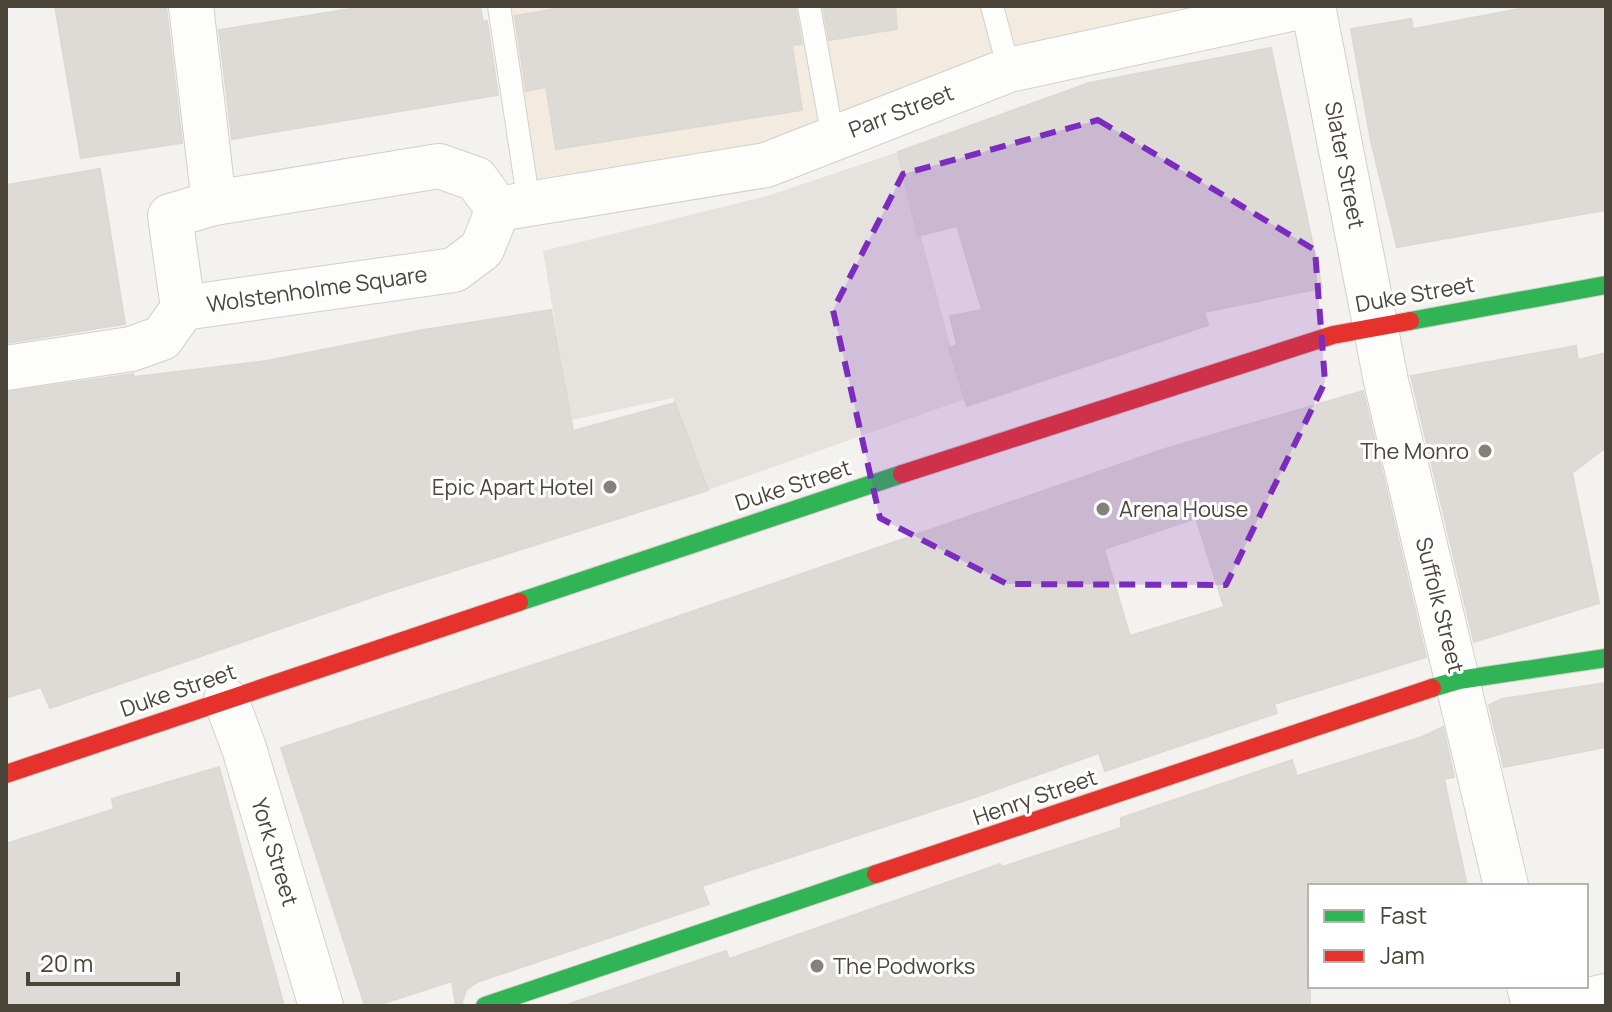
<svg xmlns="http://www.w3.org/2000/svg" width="1612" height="1012" font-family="Manrope,sans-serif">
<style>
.commercial{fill:#f3ebdf}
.parking{fill:#e6e3df}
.building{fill:#dedbd6;stroke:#dcd9d4;stroke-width:2;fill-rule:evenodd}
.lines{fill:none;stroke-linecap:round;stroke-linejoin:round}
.lane-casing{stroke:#d2d0cb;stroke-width:24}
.street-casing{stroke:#d2d0cb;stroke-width:46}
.fast-casing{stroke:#d3cfc5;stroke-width:20}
.jam-casing{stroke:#d3cfc5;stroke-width:20}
.lane{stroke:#fdfdfc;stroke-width:22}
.street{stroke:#fdfdfc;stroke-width:44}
.fast{stroke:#30b455;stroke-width:18}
.jam{stroke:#e5322d;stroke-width:18}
.marked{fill:#7b2cbf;fill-opacity:0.2;stroke:#7b2cbf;stroke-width:6;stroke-dasharray:16 10;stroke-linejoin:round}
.poi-dot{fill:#868178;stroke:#fff;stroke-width:3}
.labels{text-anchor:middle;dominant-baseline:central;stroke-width:6;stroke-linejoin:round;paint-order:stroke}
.street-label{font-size:22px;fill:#4b4439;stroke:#fff}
.poi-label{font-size:22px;fill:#4b4439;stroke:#fff;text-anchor:end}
</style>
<rect width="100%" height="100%" fill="#f4f2ee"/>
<!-- commercial -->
<polygon class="commercial" points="499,6 1304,6 833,138 529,204"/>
<!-- parking -->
<polygon class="parking" points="898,152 965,399 708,490 673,398 571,420 543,251 767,196"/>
<!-- building -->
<g class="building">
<polygon points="55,6 166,6 182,143 81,158"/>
<polygon points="369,6 480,6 483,22 487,21 498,95 232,139 219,30"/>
<polygon points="573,6 795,6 802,44 792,45 802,110 556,149 546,87 526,91 515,16"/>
<polygon points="823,6 895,6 897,29 829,40"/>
<polygon points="1536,6 1606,6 1606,210 1397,247 1371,141 1351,29 1411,19 1413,29"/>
<polygon points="1271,48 1322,288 1204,312 1208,325 967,406 949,348 957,345 950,316 982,310 957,226 918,236 898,152 1089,83"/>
<polygon points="100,169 125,324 6,343 6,185"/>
<polygon points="551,310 573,431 675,403 708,490 387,592 50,708 41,687 6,698 6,392 133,374 134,377 266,361 423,330"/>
<polygon points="1576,346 1578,360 1606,353 1606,447 1572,473 1599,603 1474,642 1411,376"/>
<path d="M1363 391 1426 657 1274 704 1277 713 1105 771 1099 753 978 796 702 886 709 904 477 982 466 990 461 1006H456L452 981 375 1006H365L281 748 624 635 1165 449ZM1196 518 1224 607 1130 636 1104 549Z"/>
<polygon points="1606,683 1606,747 1504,767 1489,705 1502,699"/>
<polygon points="1443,727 1454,777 1444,779 1467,886 1310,886 1310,1006 563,1006 726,951 729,959 1000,864 1002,867 1121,828 1121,818 1292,760 1297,776 1422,737"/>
<polygon points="219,767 284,1006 6,1006 6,844 114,809 112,799"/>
</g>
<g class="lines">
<defs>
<g id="lane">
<polyline points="499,6 529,204"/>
<polyline points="809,6 833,138"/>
<polyline points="992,6 1009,70"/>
</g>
<g id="street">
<polyline points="191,6 214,203"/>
<polyline points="1313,6 1386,381 1506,886"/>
<polygon points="439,166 476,179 498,209 482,249 454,270 183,308 170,216 214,203"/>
<polyline points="498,209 766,165 1009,70 1304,6"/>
<polyline points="6,368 131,349 162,338 183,308"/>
<polyline points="226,700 244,748 321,1006"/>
<polyline points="1529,986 1534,1006"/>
<polyline points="1563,1006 1606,996"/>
</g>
<g id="fast">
<polyline points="1410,321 1606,285"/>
<polyline points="519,602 902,474"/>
<polyline points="1432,688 1459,680 1606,658"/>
<polyline points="485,1006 876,874"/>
</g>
<g id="jam">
<polyline points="902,474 1333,335 1410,321"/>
<polyline points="6,774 519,602"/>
<polyline points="876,874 1432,688"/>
</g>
</defs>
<!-- lane casing -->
<use href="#lane" class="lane-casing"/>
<!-- street casing -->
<use href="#street" class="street-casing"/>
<!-- fast casing -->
<use href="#fast" class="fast-casing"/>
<!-- jam casing -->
<use href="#jam" class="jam-casing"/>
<!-- lane -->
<use href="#lane" class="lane"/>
<!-- street -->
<use href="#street" class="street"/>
<!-- fast -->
<use href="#fast" class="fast"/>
<!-- jam -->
<use href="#jam" class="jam"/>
</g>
<!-- marked area -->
<path class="marked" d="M1098 120 1315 250 1325 382 1226 585 1007 584 880 518 833 310 903 174Z"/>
<!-- markers -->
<g class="poi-dot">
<circle cx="1485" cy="451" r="8"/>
<circle cx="610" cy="487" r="8"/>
<circle cx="1103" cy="509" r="8"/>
<circle cx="817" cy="966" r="8"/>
</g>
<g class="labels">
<!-- street labels -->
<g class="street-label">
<text transform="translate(901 111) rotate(-21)">Parr Street</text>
<text transform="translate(1345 165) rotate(79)">Slater Street</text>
<text transform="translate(317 289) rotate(-8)">Wolstenholme Square</text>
<text transform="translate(1415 294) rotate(-10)">Duke Street</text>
<text transform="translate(793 485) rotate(-18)">Duke Street</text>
<text transform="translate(1440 605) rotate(76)">Suffolk Street</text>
<text transform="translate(178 690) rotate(-19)">Duke Street</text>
<text transform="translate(1035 797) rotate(-19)">Henry Street</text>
<text transform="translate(275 852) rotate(73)">York Street</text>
</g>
<!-- poi labels -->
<g class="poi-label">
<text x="1469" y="451">The Monro</text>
<text x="594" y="487">Epic Apart Hotel</text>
<text x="1119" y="509" text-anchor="start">Arena House</text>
<text x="833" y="966" text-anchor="start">The Podworks</text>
</g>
</g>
<!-- border -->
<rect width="1612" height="1012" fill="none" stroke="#4b4439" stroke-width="16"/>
<!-- legend -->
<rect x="1308" y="884" width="280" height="104" fill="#ffffff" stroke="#b7b4b0" stroke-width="2"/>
<rect x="1324" y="910" width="40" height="12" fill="#30b455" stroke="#b7b4b0" stroke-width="2"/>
<text x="1380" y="924" font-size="24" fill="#4b4439">Fast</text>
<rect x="1324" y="950" width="40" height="12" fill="#e5322d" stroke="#b7b4b0" stroke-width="2"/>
<text x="1380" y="964" font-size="24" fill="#4b4439">Jam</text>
<!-- scale -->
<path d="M28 972v12h150v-12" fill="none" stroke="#4b4439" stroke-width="4"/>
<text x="40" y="972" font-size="24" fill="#4b4439" stroke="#ffffff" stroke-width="6" paint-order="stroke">20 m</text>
</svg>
